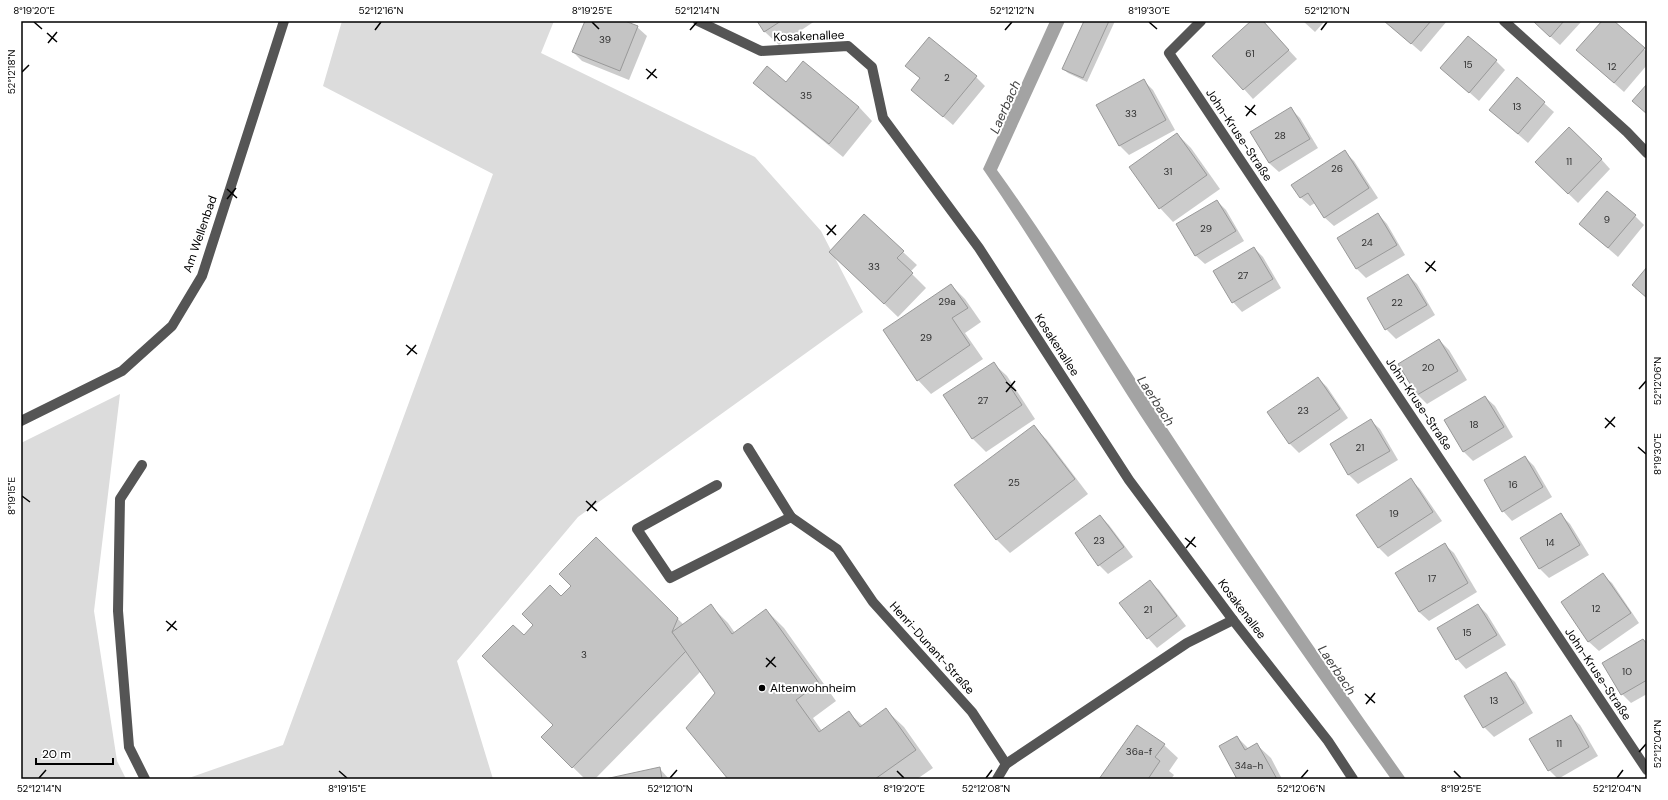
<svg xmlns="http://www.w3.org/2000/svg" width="1668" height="800" font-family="'DM Sans',sans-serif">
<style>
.green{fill:#dcdcdc}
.water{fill:#a3a3a3}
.shadow{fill:#0003}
.building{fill:#c4c4c4;stroke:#999}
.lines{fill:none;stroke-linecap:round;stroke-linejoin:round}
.minor{stroke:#555;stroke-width:10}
.ticks{fill:none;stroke:#000;stroke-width:1.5}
.poi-dot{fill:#000;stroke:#fff;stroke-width:1.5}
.labels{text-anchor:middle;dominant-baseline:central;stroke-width:4;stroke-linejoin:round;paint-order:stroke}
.number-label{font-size:10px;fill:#313131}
.street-label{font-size:12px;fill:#000;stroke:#fff}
.poi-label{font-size:12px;fill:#000;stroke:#fff;text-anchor:start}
.water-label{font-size:13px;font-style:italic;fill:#444;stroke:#fff}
.neatline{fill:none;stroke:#000;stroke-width:1.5}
.ticks-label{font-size:10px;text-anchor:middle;fill:#000}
</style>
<rect width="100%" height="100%" fill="#fff"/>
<!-- green -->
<g class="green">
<polygon points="342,21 554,21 541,53 755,157 821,231 863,312 578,517 457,661 493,779 186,779 283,745 493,174 323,86"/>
<polygon points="120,394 94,611 117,761 126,779 21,779 21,443"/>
</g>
<!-- water -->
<path class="water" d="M1050 21H1065L997 170C1056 252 1108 338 1163 422 1242 543 1323 662 1406 779H1391C1311 667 1232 554 1156 439 1097 350 1044 257 983 169Z"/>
<!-- shadow -->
<g class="shadow">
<polygon points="586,21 623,21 637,27 647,36 629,80 582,61 573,52"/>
<polygon points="758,21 815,21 779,45 765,32"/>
<polygon points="1085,21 1115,21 1087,82 1068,73 1063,69"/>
<polygon points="1252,21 1262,21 1297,59 1253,99 1214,56"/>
<polygon points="1303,21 1325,21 1315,32"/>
<polygon points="1385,21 1447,21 1421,52"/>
<polygon points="1533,21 1582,21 1560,45"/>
<polygon points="1603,21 1612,21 1647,52 1647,65 1624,92 1587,59"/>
<polygon points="1496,61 1505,70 1479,101 1442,68"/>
<polygon points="907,66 976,77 985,86 953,125 912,90 921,79"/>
<polygon points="1517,79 1554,112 1528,143 1490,110"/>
<polygon points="1143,80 1153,90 1175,130 1129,155 1120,146"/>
<polygon points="755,83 786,83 859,107 872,121 843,157 768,96"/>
<polygon points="1291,109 1300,118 1318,148 1279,172 1269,163"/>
<polygon points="1177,134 1191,148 1220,189 1173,222 1160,208"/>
<polygon points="1345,152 1354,161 1378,198 1334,226 1324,217 1315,203 1310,206 1300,197"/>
<polygon points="1601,159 1610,169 1578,203 1536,162"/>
<polygon points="1217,201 1226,210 1244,241 1205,264 1195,255"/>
<polygon points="1378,214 1387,224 1405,255 1366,278 1357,269 1338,238"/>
<polygon points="1635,216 1644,225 1618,257 1580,224"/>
<polygon points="1254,248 1263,257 1281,288 1242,312 1233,302"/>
<polygon points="830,252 903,252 917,265 910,272 926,288 898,317"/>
<polygon points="1408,275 1417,284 1435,315 1396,339 1386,329 1368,299"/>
<polygon points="951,285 965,299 981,322 965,333 983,359 931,394 918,380"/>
<polygon points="1439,340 1449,350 1467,380 1427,404 1418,395"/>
<polygon points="993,363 1007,376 1035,419 986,452 972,438"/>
<polygon points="1318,378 1327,387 1348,418 1299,453 1289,443"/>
<polygon points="1485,397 1495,406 1513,437 1473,461 1464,452 1446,421"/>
<polygon points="1370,420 1380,429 1398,460 1358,484 1349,475 1331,444"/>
<polygon points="1033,426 1047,440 1088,494 1010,553 996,539"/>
<polygon points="1525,457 1534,466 1552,497 1512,521 1503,511"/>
<polygon points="1411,480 1420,489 1442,521 1388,557 1379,548 1357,515"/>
<polygon points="1561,515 1570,524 1589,555 1549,578 1540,569 1522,538"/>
<polygon points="1100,516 1109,525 1133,557 1108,574 1099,565"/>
<polygon points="596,538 684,625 711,606 728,623 735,633 766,610 784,628 836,701 813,718 822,731 848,712 863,726 886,710 904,727 933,768 917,779 729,779 717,693 701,671 595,779 585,779 542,737 554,725 524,636 572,586"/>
<polygon points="1444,544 1454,553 1477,592 1429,621 1419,612 1396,573"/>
<polygon points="1602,574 1612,583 1639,623 1599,651 1589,642 1562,602"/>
<polygon points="1149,581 1159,590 1186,626 1157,648 1148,638"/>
<polygon points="1478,605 1487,614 1506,645 1466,669 1457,659"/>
<polygon points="1643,640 1647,644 1647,694 1631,703 1622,694"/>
<polygon points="1505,673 1515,682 1533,713 1494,737 1484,727 1466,697"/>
<polygon points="1570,716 1580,725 1598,756 1558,779 1549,770"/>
<polygon points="1237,737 1249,749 1257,745 1271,758 1282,779 1238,779"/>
<polygon points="1164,745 1178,758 1169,771 1174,775 1171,779 1100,779"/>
<polygon points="660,769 669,779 610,779"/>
</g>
<!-- building -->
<g class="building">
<polygon points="585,21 625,21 638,26 620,71 572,52"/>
<polygon points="757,21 781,21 764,32"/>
<polygon points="1084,21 1109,21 1083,78 1062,69"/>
<polygon points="1251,21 1263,21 1289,50 1243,90 1212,56"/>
<polygon points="1384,21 1431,21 1411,44"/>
<polygon points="1533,21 1564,21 1550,37"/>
<polygon points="1602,21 1614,21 1645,48 1614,83 1576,50"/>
<polygon points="1468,36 1497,60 1469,93 1440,68"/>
<polygon points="929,37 977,76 943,117 911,90 920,78 905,66"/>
<polygon points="803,61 859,107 829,144 753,83 767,66 786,82"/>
<polygon points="1517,77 1545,102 1518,134 1489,110"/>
<polygon points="1144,79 1166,120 1119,146 1096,105"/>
<polygon points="1647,84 1647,114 1632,101"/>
<polygon points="1291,107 1310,139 1269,163 1250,132"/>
<polygon points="1569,127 1602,159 1568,194 1535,162"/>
<polygon points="1177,133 1207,175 1159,209 1129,167"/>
<polygon points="1345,150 1369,188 1324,218 1308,193 1300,198 1291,185"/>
<polygon points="1607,191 1636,215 1608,248 1579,224"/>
<polygon points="1217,200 1236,231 1195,256 1176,224"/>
<polygon points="1378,213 1397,245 1356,269 1337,238"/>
<polygon points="864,214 904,251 897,258 913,273 884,304 829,252"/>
<polygon points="1254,247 1273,279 1232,303 1213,271"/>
<polygon points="1647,267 1647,298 1632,285"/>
<polygon points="1408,274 1427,305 1385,330 1367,298"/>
<polygon points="951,284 968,308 952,318 970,345 917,381 883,330"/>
<polygon points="1439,339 1458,371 1417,395 1398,364"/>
<polygon points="994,362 1022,405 972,439 943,395"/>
<polygon points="1318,377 1340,409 1289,444 1267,412"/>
<polygon points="1485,396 1504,427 1463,452 1444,420"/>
<polygon points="1371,419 1390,451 1348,475 1330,444"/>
<polygon points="1034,425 1075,479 996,540 954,485"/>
<polygon points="1525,456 1543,487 1502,512 1484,480"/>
<polygon points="1411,478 1433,512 1378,548 1356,515"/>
<polygon points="1561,513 1580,545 1539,569 1520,538"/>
<polygon points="1100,515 1124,547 1098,566 1075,533"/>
<polygon points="596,537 678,618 672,632 686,651 572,768 541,737 553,725 482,656 513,625 524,635 533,625 522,614 550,585 561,596 571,586 559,574"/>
<polygon points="1445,543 1468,583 1419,612 1395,573"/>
<polygon points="1603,573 1631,613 1588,642 1561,602"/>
<polygon points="1150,580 1177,616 1147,639 1119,603"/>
<polygon points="711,604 732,634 766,609 819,683 796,700 819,732 849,711 860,727 886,708 916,750 875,779 728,779 686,728 715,693 672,632"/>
<polygon points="1478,604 1497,635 1456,660 1437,628"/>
<polygon points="1643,639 1647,644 1647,680 1621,695 1602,663"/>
<polygon points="1506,672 1524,703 1483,728 1464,696"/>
<polygon points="1571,715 1589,747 1548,771 1529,739"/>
<polygon points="1137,725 1165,744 1155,757 1160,761 1148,779 1099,779"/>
<polygon points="1237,736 1245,750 1257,743 1277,779 1237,779 1219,746"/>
<polygon points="660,767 662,779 605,779"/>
</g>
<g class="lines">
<!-- minor -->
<g class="minor">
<polyline points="698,21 761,51 848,46 872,67 883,118 979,248 1129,480 1233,620 1328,741 1353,779"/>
<polyline points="1201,21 1169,53 1647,770"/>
<polyline points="1504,21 1627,132 1647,153"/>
<polyline points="21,421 122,371 172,326 202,276 284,21"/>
<polyline points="748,448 791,517"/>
<polyline points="142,465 120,499 118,611 129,747 145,779"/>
<polyline points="717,485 637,529 670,578 791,517 837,549 873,602 972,712 1006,764"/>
<polyline points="997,779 1006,764 1187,643 1233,620"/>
</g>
</g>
<!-- ticks -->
<path class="ticks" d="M34 22 42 29M592 22 599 29M1149 22 1157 29M375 30 381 22M690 30 697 22M1005 30 1012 22M1321 30 1327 22M47 33 57 42M48 43 57 32M646 69 657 78M22 72 29 65M647 79 656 69M1245 106 1256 115M1246 116 1255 105M227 189 237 198M227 199 236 188M826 225 836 235M827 235 836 225M1425 262 1436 271M1426 272 1435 261M406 345 417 354M407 355 416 345M1006 382 1016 391M1639 389 1646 381M1006 392 1015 381M1605 418 1615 427M1605 428 1615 417M1638 447 1646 454M22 496 30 502M586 501 597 511M587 511 596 501M1185 538 1196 547M1186 548 1195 537M166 621 177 630M167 631 176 621M766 658 776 667M766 667 775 657M1365 694 1375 703M1366 704 1375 693M1639 752 1646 744M339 771 347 778M897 771 904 778M1454 771 1461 778M39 778 46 770M670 778 677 770M986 778 992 770M1301 778 1308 770M1617 778 1623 770"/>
<!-- markers -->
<circle class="poi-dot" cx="762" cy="688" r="4"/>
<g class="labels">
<!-- number labels -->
<g class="number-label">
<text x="605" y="39">39</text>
<text x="1250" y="53">61</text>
<text x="1468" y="64">15</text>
<text x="1612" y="66">12</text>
<text x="947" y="77">2</text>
<text x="806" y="95">35</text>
<text x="1517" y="106">13</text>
<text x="1131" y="113">33</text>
<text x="1280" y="135">28</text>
<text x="1569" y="161">11</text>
<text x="1337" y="168">26</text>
<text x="1168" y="171">31</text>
<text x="1607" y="219">9</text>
<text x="1206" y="228">29</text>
<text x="1367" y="242">24</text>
<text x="874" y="266">33</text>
<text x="1243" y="275">27</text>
<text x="947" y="301">29a</text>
<text x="1397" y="302">22</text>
<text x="926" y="337">29</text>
<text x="1428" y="367">20</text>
<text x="983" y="400">27</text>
<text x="1303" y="410">23</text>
<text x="1474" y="424">18</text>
<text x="1360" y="447">21</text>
<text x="1014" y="482">25</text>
<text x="1513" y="484">16</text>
<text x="1394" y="513">19</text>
<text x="1099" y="540">23</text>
<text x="1550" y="542">14</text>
<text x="1432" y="578">17</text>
<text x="1596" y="608">12</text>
<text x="1148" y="609">21</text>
<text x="1467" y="632">15</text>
<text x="584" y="654">3</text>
<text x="1627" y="671">10</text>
<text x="1494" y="700">13</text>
<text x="1559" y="743">11</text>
<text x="1139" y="751">36a-f</text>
<text x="1249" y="765">34a-h</text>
</g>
<!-- street labels -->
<g class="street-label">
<text transform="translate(809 36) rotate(-2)">Kosakenallee</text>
<text transform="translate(1239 135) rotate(56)">John-Kruse-Straße</text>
<text transform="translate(200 234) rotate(-71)">Am Wellenbad</text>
<text transform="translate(1057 345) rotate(57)">Kosakenallee</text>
<text transform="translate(1419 404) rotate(56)">John-Kruse-Straße</text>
<text transform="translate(1242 609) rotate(53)">Kosakenallee</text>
<text transform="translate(932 648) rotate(48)">Henri-Dunant-Straße</text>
<text transform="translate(1598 674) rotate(56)">John-Kruse-Straße</text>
</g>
<!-- poi labels -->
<g class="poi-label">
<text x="770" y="688">Altenwohnheim</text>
</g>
<!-- water labels -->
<g class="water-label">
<text transform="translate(1005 107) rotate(-66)">Laerbach</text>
<text transform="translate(1156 401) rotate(57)">Laerbach</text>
<text transform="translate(1337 670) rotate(56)">Laerbach</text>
</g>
</g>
<!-- border -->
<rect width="1668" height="800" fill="none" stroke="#ffffff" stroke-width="44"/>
<!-- scale -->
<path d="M36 758v6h77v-6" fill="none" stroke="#000000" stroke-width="2"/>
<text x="42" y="758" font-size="12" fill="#000000" stroke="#ffffff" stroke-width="3" paint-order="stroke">20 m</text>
<rect x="22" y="22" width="1624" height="756" class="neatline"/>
<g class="ticks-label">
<text x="34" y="14">8°19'20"E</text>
<text x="381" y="14">52°12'16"N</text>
<text x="592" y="14">8°19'25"E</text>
<text x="697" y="14">52°12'14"N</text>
<text x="1012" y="14">52°12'12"N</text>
<text x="1149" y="14">8°19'30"E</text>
<text x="1327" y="14">52°12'10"N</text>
<text transform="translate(11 72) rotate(-90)" y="4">52°12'18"N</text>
<text transform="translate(1657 381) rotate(-90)" y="4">52°12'06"N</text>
<text transform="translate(1657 454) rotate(-90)" y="4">8°19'30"E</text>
<text transform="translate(11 496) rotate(-90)" y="4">8°19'15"E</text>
<text transform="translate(1657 744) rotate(-90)" y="4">52°12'04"N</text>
<text x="39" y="792">52°12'14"N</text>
<text x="347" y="792">8°19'15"E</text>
<text x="670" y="792">52°12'10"N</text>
<text x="904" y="792">8°19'20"E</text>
<text x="986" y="792">52°12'08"N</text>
<text x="1301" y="792">52°12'06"N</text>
<text x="1461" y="792">8°19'25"E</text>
<text x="1617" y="792">52°12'04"N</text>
</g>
</svg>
